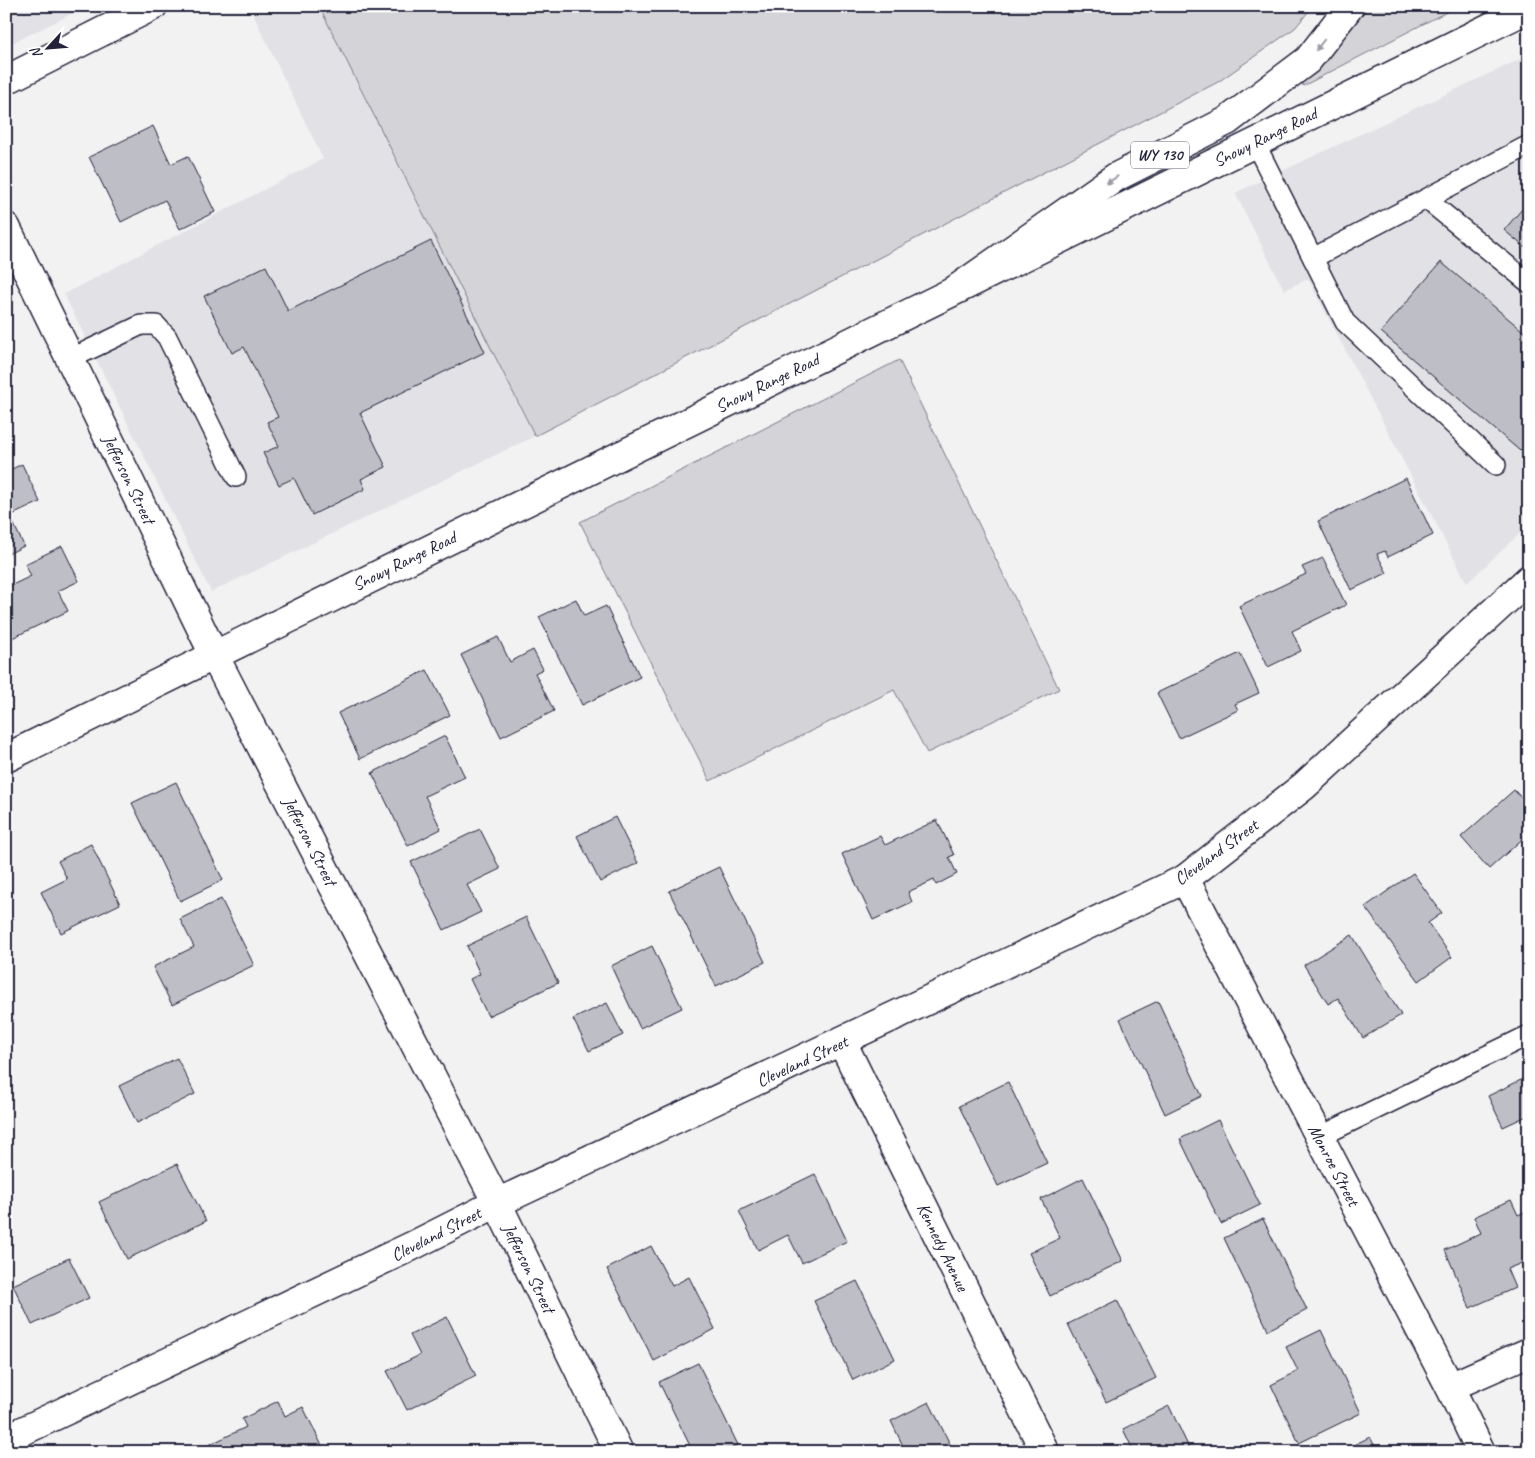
<svg xmlns="http://www.w3.org/2000/svg" width="1535" height="1458" font-family="Caveat,sans-serif">
<style>
.built{fill:#e2e2e6}
.green{fill:#d3d3d8;stroke:#7a7a8a}
.building{fill:#bebec6;stroke:#22223b}
.lines{fill:none;stroke-linecap:round;stroke-linejoin:round}
.service-casing{stroke:#22223b;stroke-width:22}
.minor-casing{stroke:#22223b;stroke-width:31}
.secondary-casing{stroke:#22223b;stroke-width:31}
.primary-casing{stroke:#22223b;stroke-width:31}
.service{stroke:#fff;stroke-width:19}
.minor{stroke:#fff;stroke-width:28}
.secondary{stroke:#fff;stroke-width:28}
.primary{stroke:#fff;stroke-width:28}
.oneway{fill:#9c9ca7}
.labels{text-anchor:middle;dominant-baseline:central;stroke-width:4.5;stroke-linejoin:round;paint-order:stroke}
.shield{fill:#fff;stroke:#646476;stroke-width:1}
.shield-label{font-size:16px;font-weight:bold;fill:#22223b}
.street-label{font-size:18px;fill:#22223b;stroke:#fff}
</style>
<rect width="100%" height="100%" fill="#f2f2f3"/>
<filter id="ink" filterUnits="userSpaceOnUse"><feTurbulence type="fractalNoise" baseFrequency=".02" numOctaves="2"/><feDisplacementMap in="SourceGraphic" scale="10" xChannelSelector="R" yChannelSelector="G"/><feConvolveMatrix kernelMatrix="1 2 1 2 8 2 1 2 1" color-interpolation-filters="sRGB"/></filter>
<g filter="url(#ink)">
<!-- built -->
<g class="built">
<polygon points="6,6 88,6 6,46"/>
<polygon points="249,6 319,6 535,436 211,592 64,294 323,159"/>
<polygon points="1529,55 1529,525 1467,583 1308,279 1284,290 1235,193"/>
</g>
<!-- green -->
<g class="green">
<polygon points="319,6 1313,6 1295,28 1218,82 535,436"/>
<polygon points="1367,6 1458,6 1303,86 1299,77 1342,37"/>
<polygon points="899,360 1059,689 927,753 894,690 710,781 580,522"/>
</g>
<!-- building -->
<g class="building">
<polygon points="153,126 171,164 188,156 215,212 180,229 165,200 121,222 89,157"/>
<polygon points="1529,201 1529,251 1504,230"/>
<polygon points="431,241 485,352 360,413 386,467 361,479 365,489 312,515 294,478 279,485 263,453 279,446 267,422 278,417 244,347 232,353 204,296 266,266 288,311"/>
<polygon points="1441,262 1529,336 1529,441 1520,451 1381,332"/>
<polygon points="22,464 40,502 10,516 24,546 6,555 6,472"/>
<polygon points="1406,478 1433,535 1388,557 1385,551 1377,554 1387,573 1351,590 1318,521"/>
<polygon points="62,546 79,581 58,591 68,611 6,641 6,588 31,576 25,564"/>
<polygon points="1323,558 1346,605 1292,631 1301,651 1268,667 1239,606 1306,574 1302,567"/>
<polygon points="576,599 584,616 606,606 640,677 582,705 539,617"/>
<polygon points="498,637 510,662 533,650 543,669 535,673 554,711 501,737 461,655"/>
<polygon points="1240,653 1259,693 1235,704 1238,710 1179,738 1157,693"/>
<polygon points="427,670 450,715 360,759 338,713"/>
<polygon points="445,736 465,777 425,796 441,829 408,846 372,773"/>
<polygon points="176,782 223,880 180,901 132,803"/>
<polygon points="1514,790 1529,806 1529,833 1489,869 1461,837"/>
<polygon points="615,817 638,863 600,882 577,836"/>
<polygon points="937,820 954,855 949,857 957,874 936,885 934,880 908,892 912,902 873,920 842,854 880,836 885,845"/>
<polygon points="480,829 500,869 467,885 481,912 444,930 411,862"/>
<polygon points="91,844 120,904 61,933 41,892 67,879 58,861"/>
<polygon points="719,867 765,962 716,986 669,891"/>
<polygon points="1413,873 1442,913 1428,923 1452,957 1419,981 1365,907"/>
<polygon points="221,899 254,965 172,1005 153,967 194,947 180,919"/>
<polygon points="526,917 558,983 488,1016 470,979 480,974 467,946"/>
<polygon points="1352,935 1401,1015 1363,1038 1338,998 1328,1004 1304,965"/>
<polygon points="652,946 682,1008 640,1028 611,966"/>
<polygon points="1158,1001 1202,1096 1165,1114 1120,1019"/>
<polygon points="607,1003 623,1035 589,1051 573,1019"/>
<polygon points="177,1058 195,1094 137,1123 119,1086"/>
<polygon points="1529,1076 1529,1115 1503,1127 1488,1096"/>
<polygon points="1008,1082 1047,1163 998,1186 959,1106"/>
<polygon points="1218,1120 1260,1205 1221,1224 1180,1139"/>
<polygon points="177,1164 206,1221 127,1259 99,1202"/>
<polygon points="815,1174 847,1241 802,1263 788,1235 758,1250 739,1211"/>
<polygon points="1083,1178 1123,1261 1050,1296 1029,1253 1060,1238 1041,1199"/>
<polygon points="1511,1200 1518,1215 1529,1210 1529,1260 1507,1269 1515,1288 1470,1308 1445,1250 1481,1233 1474,1217"/>
<polygon points="1263,1219 1307,1310 1268,1330 1224,1238"/>
<polygon points="651,1246 672,1286 689,1277 715,1329 654,1361 607,1269"/>
<polygon points="69,1258 89,1298 32,1325 13,1285"/>
<polygon points="857,1281 895,1359 853,1380 814,1301"/>
<polygon points="1117,1300 1156,1378 1106,1402 1068,1324"/>
<polygon points="447,1317 476,1376 407,1410 387,1371 420,1355 410,1335"/>
<polygon points="1321,1330 1361,1413 1299,1443 1271,1385 1298,1371 1286,1347"/>
<polygon points="698,1363 738,1445 724,1452 693,1452 659,1382"/>
<polygon points="278,1401 285,1416 303,1407 325,1452 207,1452 205,1447 246,1427 242,1419"/>
<polygon points="929,1402 954,1452 906,1452 891,1421"/>
<polygon points="1169,1406 1191,1452 1134,1452 1123,1429"/>
<polygon points="1370,1437 1378,1452 1339,1452"/>
</g>
<g class="lines">
<defs>
<g id="service">
<polyline points="1255,143 1345,322 1496,465"/>
<polyline points="1426,199 1529,283"/>
<polyline points="1313,258 1529,145"/>
<polyline points="70,359 141,325 156,325 167,337 236,477"/>
<polyline points="1319,1137 1529,1035"/>
</g>
<g id="minor">
<polyline points="6,80 153,6"/>
<polyline points="6,227 214,655 497,1203 619,1452"/>
<polyline points="1185,879 1450,1387 1481,1452"/>
<polyline points="842,1042 1045,1452"/>
<polyline points="1450,1387 1529,1352"/>
<polyline points="6,1439 412,1246 497,1203 1185,879 1304,786 1529,579"/>
</g>
<polyline id="secondary" points="6,758 1529,8"/>
<polyline id="primary" points="955,290 1116,177 1227,121 1308,60 1350,6"/>
</defs>
<!-- service casing -->
<use href="#service" class="service-casing"/>
<!-- minor casing -->
<use href="#minor" class="minor-casing"/>
<!-- secondary casing -->
<use href="#secondary" class="secondary-casing"/>
<!-- primary casing -->
<use href="#primary" class="primary-casing"/>
<!-- service -->
<use href="#service" class="service"/>
<!-- minor -->
<use href="#minor" class="minor"/>
<!-- secondary -->
<use href="#secondary" class="secondary"/>
<!-- primary -->
<use href="#primary" class="primary"/>
</g>
<!-- one-way arrows -->
<defs><path id="oneway-solid" d="M-6-.8H1V-3.2L6.5 0L1 3.2V.8H-6Z" transform="scale(1.25)"/></defs>
<g class="oneway">
<use href="#oneway-solid" transform="translate(1320 45) rotate(128)"/>
<use href="#oneway-solid" transform="translate(1112 180) rotate(147)"/>
</g>
</g>
<g class="labels">
<!-- shield labels -->
<rect class="shield" x="1131" y="141.5" width="58" height="27" rx="4"/>
<g class="shield-label">
<text x="1160" y="155">WY 130</text>
</g>
<!-- street labels -->
<g class="street-label">
<text transform="translate(1265 137) rotate(-26)">Snowy Range Road</text>
<text transform="translate(767 383) rotate(-26)">Snowy Range Road</text>
<text transform="translate(129 479) rotate(64)">Jefferson Street</text>
<text transform="translate(404 561) rotate(-26)">Snowy Range Road</text>
<text transform="translate(310 841) rotate(63)">Jefferson Street</text>
<text transform="translate(1216 852) rotate(-36)">Cleveland Street</text>
<text transform="translate(802 1061) rotate(-25)">Cleveland Street</text>
<text transform="translate(1334 1165) rotate(62)">Monroe Street</text>
<text transform="translate(436 1234) rotate(-27)">Cleveland Street</text>
<text transform="translate(943 1247) rotate(64)">Kennedy Avenue</text>
<text transform="translate(529 1268) rotate(64)">Jefferson Street</text>
</g>
</g>
<!-- margin -->
<rect width="1535" height="1458" fill="none" stroke="#fff" stroke-width="25"/>
<rect x="12" y="12" width="1510" height="1433" fill="none" stroke="#22223b" stroke-width="2" filter="url(#ink)"/>
<!-- north arrow -->
<g transform="translate(48 48) rotate(244)" stroke="#ffffff" stroke-width="4" paint-order="stroke">
<path d="M0-4L9 19L0 12L-9 19Z" fill="#22223b"/>
<text y="-8" font-size="14" font-weight="bold" text-anchor="middle" fill="#22223b">N</text>
</g>
</svg>
